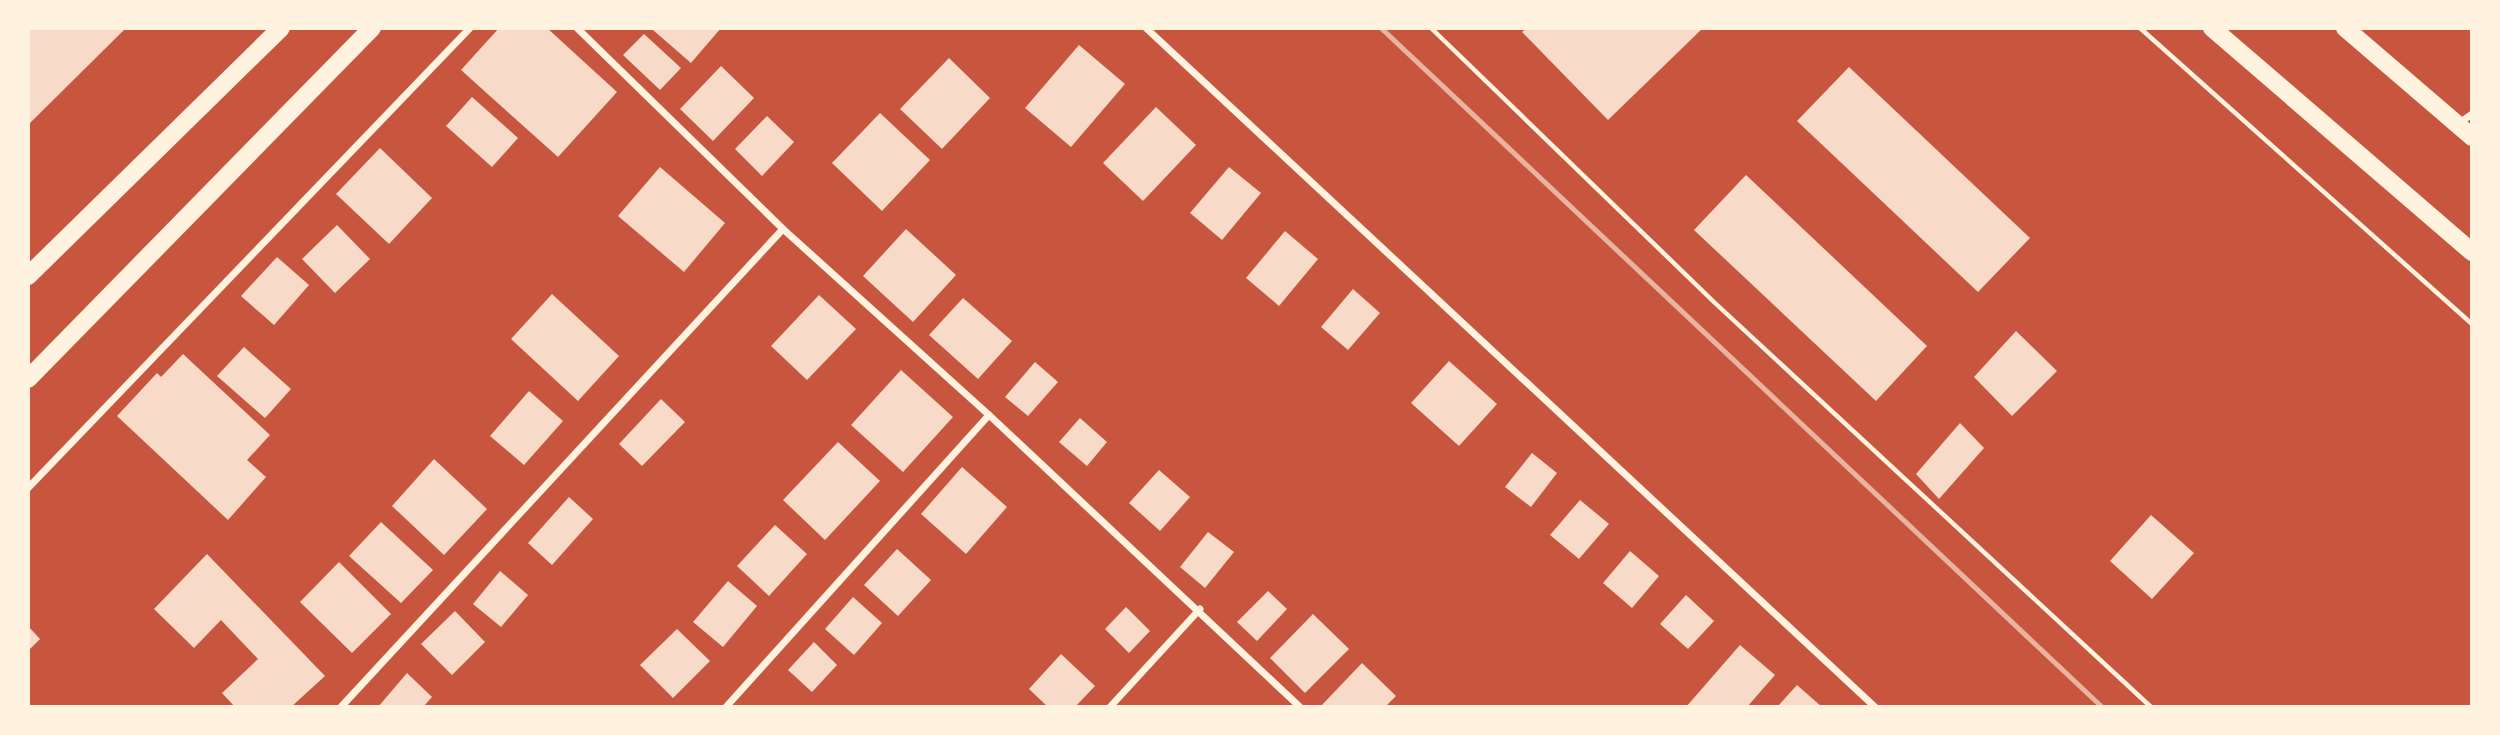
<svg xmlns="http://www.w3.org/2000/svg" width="2500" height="735" font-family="Barlow,sans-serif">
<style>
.building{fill:#f7dbc8}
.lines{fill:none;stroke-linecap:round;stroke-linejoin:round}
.path{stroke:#fff3e0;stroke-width:4.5}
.minor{stroke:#fff3e0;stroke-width:7}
.primary{stroke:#fff3e0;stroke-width:18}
.rail{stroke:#e9b49f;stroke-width:5}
</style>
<rect width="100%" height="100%" fill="#c8553d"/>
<!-- building -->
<g class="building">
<polygon points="28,28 126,28 28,125"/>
<polygon points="499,28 547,28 617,92 558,157 461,70"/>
<polygon points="655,28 721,28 691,63 653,30"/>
<polygon points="1527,28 1703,28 1608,120 1522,32"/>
<polygon points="644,34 681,68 660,90 623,55"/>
<polygon points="1079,45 1125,84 1071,147 1025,108"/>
<polygon points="949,58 990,98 942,149 900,109"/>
<polygon points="721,66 754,98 713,141 680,109"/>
<polygon points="1849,67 2030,238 1978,292 1797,121"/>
<polygon points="472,97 518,138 492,167 446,126"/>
<polygon points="1156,107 1196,145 1143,201 1103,163"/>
<polygon points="880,113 930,160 882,211 832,163"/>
<polygon points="767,116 794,142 762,176 735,149"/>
<polygon points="380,148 432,198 389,244 336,194"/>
<polygon points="660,167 725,223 684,272 618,216"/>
<polygon points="1229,167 1261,193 1222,240 1190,213"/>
<polygon points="1746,175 1927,346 1876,401 1694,230"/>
<polygon points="337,225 370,259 335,293 302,259"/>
<polygon points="906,229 956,275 913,322 863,276"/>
<polygon points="1285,231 1318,259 1279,306 1246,278"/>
<polygon points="277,257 309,285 274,325 241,296"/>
<polygon points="1353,289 1380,313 1348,350 1321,327"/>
<polygon points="552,294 619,356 578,401 511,339"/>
<polygon points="819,295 856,329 807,380 771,346"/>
<polygon points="963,298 1012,341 978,379 929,335"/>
<polygon points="2016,331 2057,371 2012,416 1974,377"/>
<polygon points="244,347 291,389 265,418 217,376"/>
<polygon points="183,354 270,435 247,460 266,477 228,520 117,416 157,373 161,377"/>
<polygon points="1449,361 1497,404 1459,446 1411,403"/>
<polygon points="1035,362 1058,382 1028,416 1005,397"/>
<polygon points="901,370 953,417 903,472 851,425"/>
<polygon points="529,391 563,421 524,465 490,436"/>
<polygon points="661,399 685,422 642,466 619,444"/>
<polygon points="1080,418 1107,442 1087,466 1059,442"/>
<polygon points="1960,423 1984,448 1939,499 1916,474"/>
<polygon points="838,442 880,481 825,540 783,500"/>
<polygon points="1532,453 1557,473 1531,507 1505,487"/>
<polygon points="434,459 487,509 444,555 392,506"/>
<polygon points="962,467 1007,507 966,554 921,514"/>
<polygon points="1159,470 1190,497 1160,531 1129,503"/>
<polygon points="569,497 593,519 552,565 528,543"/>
<polygon points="1580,500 1609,524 1579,559 1550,535"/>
<polygon points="2151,515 2194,553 2152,599 2110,561"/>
<polygon points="381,522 433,570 401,603 349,556"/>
<polygon points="775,525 807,554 769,596 737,566"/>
<polygon points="1208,532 1234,552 1205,588 1180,567"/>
<polygon points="897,549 931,580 898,616 864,585"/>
<polygon points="1630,551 1659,576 1632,608 1603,583"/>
<polygon points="207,554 325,676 291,707 235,707 222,693 258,659 221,620 194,648 154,609"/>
<polygon points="339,562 391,614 352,653 300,602"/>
<polygon points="500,571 528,595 501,627 473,604"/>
<polygon points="728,581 757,606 723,647 693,622"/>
<polygon points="1268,591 1287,609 1257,641 1237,622"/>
<polygon points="1686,595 1714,621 1688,649 1660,624"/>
<polygon points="853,597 882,623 854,655 825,629"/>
<polygon points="1126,607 1150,631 1129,653 1105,629"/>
<polygon points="455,611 485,642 452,675 421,644"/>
<polygon points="1313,614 1349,649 1305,693 1270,658"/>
<polygon points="28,626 40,639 28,651"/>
<polygon points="677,629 710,661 673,698 640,665"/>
<polygon points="814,642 837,665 812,692 788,670"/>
<polygon points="1740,645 1775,675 1747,707 1686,707"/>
<polygon points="1061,654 1095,686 1075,707 1048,707 1029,689"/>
<polygon points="1362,663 1396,696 1385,707 1320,707"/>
<polygon points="407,673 432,697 423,707 378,707"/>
<polygon points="1797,685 1822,707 1777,707"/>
</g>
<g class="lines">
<!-- path -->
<g class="path">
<polyline points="1431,28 1715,303 2151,707"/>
<polyline points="2140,28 2472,324"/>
</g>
<!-- minor -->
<g class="minor">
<polyline points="577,28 783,229 989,415 1300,707"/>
<polyline points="1146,28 1875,707"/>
<polyline points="2458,124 2472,114"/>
<polyline points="28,488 470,28"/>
<polyline points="341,707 783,229"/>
<polyline points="726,707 989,415"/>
<polyline points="1110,707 1200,609"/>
</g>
<!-- primary -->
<g class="primary">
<polyline points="2212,28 2472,252"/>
<polyline points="2345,28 2472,137"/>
<polyline points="28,276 281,28"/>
<polyline points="28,379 372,28"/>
</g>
<!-- rail -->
<polyline class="rail" points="1381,28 2102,707"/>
</g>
<!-- border -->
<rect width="2500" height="735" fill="none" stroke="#fff3e0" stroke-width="60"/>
</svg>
